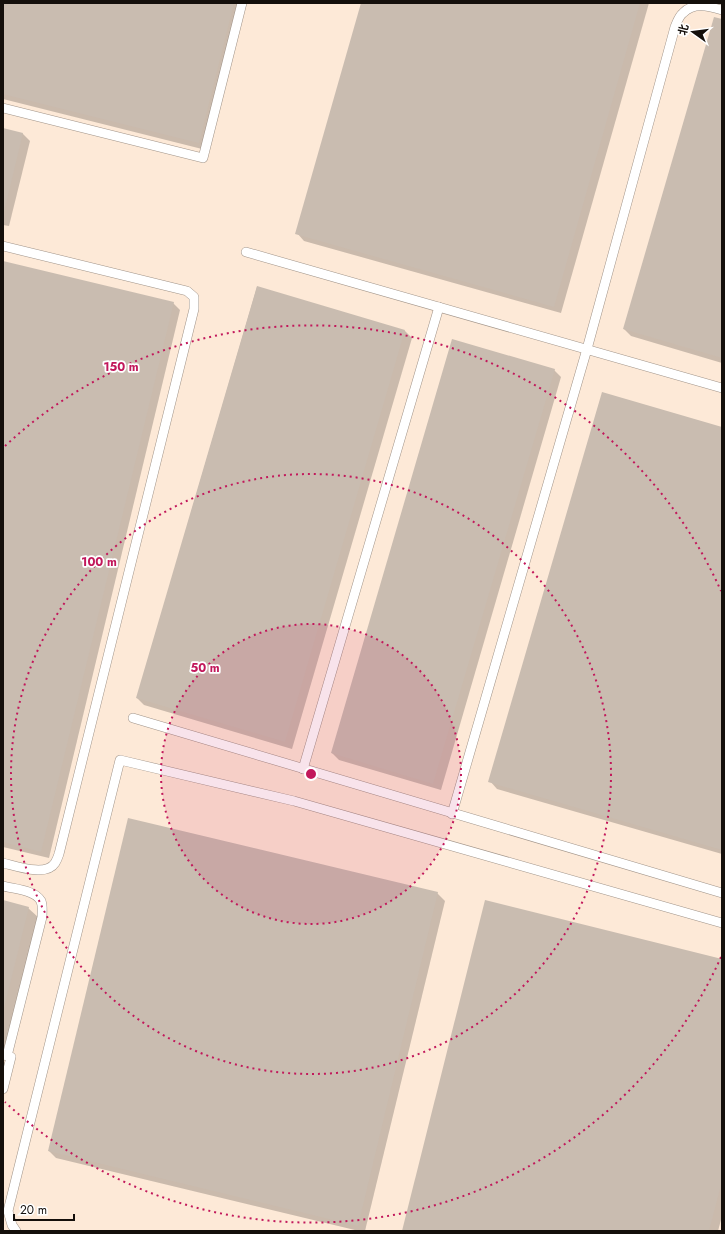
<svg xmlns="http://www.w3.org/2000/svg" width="725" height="1234" font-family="Jost,'Noto Sans SC',sans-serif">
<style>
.built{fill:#fde9d7}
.shadow{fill:#0003}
.building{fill:#c9bcb0}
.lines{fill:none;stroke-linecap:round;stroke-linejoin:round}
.lane-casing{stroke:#a19489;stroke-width:10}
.lane{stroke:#fff;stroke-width:9}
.ring{fill:none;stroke:#c2185b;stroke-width:2;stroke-dasharray:2 4}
.centre{fill:#c2185b;stroke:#fff;stroke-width:2}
.ring-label{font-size:12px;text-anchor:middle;font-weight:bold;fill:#c2185b;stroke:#fff;stroke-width:3.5;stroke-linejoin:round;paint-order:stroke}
</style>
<rect width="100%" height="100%" fill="#fdf1e8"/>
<!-- built -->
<rect class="built" x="3" y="3" width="719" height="1228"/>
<!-- shadow -->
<g class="shadow">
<polygon points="3,3 243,3 206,150 3,99"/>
<polygon points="362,3 649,3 561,313 304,241 297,233"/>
<polygon points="722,20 722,363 631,336 624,329"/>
<polygon points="3,129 23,134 30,141 9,226 3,225"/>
<polygon points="3,262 173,303 180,310 49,858 3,847"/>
<polygon points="257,287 405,331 412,338 292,749 144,705 137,698"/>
<polygon points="554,370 561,377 441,790 339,760 332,753"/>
<polygon points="722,428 722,854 497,789 490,781"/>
<polygon points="437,893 445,901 365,1231 359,1231 56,1158 49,1151"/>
<polygon points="3,901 28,908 38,917 5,1047 3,1046"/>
<polygon points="722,960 722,1216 718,1231 403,1231"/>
</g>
<!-- building -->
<g class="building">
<polygon points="3,3 234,3 199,143 3,94"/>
<polygon points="361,3 640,3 554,307 295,234"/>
<polygon points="714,17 722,19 722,358 623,329"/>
<polygon points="3,128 23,133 4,212 3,212"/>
<polygon points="3,261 174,302 41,852 3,842"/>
<polygon points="257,286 405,330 285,742 136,698"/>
<polygon points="452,339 555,369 433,784 331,753"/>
<polygon points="602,392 722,427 722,850 488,782"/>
<polygon points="128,818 438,892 358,1226 48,1151"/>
<polygon points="3,900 29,907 4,1008 3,1007"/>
<polygon points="485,900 722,959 722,1181 709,1231 402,1231"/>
</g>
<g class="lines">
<defs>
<g id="lane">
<polyline points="3,108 203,158 242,3"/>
<path d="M3 246 187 291 194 297V309L59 854C58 857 57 860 55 863 46 877 16 866 3 863"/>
<polyline points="246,252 722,388"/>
<polyline points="133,718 722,893"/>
<polyline points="303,769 439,307"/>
<path d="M452 814 587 349 675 27C677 22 679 16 683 13 694 2 708 6 722 10"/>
<path d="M3 886C14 889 35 890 41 901 43 906 42 912 42 917L7 1056"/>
<polyline points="3,1089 11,1057 4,1055"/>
<polyline points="16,1231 12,1225 8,1211 120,760 294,801 722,923"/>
</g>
</defs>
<!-- lane casing -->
<use href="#lane" class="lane-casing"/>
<!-- lane -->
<use href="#lane" class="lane"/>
</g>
<!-- distance rings -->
<circle cx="311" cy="774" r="150" fill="#c2185b" fill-opacity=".12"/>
<g class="ring">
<circle cx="311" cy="774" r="150"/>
<circle cx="311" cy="774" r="300"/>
<path d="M721 957A449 449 0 0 1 5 1102M5 446A449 449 0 0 1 721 591"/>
</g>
<circle cx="311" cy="774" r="6" class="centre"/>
<g class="ring-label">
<text x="121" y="371">150 m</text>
<text x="99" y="566">100 m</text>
<text x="205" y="672">50 m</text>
</g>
<!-- border -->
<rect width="725" height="1234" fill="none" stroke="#140f0b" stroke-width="8"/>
<!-- north arrow -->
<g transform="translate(693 32) rotate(284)" stroke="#ffffff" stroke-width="3" paint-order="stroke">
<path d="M0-3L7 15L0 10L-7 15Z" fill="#140f0b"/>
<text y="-6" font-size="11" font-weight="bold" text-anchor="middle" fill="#140f0b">北</text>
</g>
<!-- scale -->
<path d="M14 1214v6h60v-6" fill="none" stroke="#140f0b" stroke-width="2"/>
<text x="20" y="1214" font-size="12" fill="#140f0b" stroke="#ffffff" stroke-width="3" paint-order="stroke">20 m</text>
</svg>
